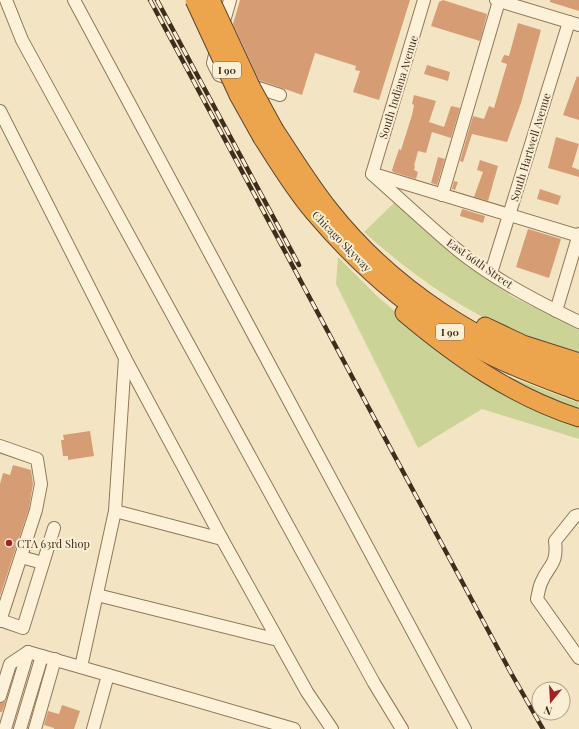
<svg xmlns="http://www.w3.org/2000/svg" width="579" height="729" font-family="'Playfair Display',serif">
<style>
.green{fill:#ccd396}
.building{fill:#d69d75}
.lines{fill:none;stroke-linecap:round;stroke-linejoin:round}
.minor-casing{stroke:#917658;stroke-width:14}
.highway-casing{stroke:#5e432c;stroke-width:19}
.minor{stroke:#fdf2d9;stroke-width:12}
.highway{stroke:#eca54c;stroke-width:17}
.rail-casing{stroke:#3f2e1d;stroke-width:4.5}
.rail{stroke:#faefd5;stroke-width:3;stroke-dasharray:9;stroke-linecap:butt}
.highway-bridge-casing{stroke:#5e432c;stroke-width:19;stroke-linecap:butt}
.highway-bridge{stroke:#eca54c;stroke-width:17}
.poi-dot{fill:#a72021;stroke:#faefd5;stroke-width:1.5}
.labels{text-anchor:middle;dominant-baseline:central;stroke-width:4;stroke-linejoin:round;paint-order:stroke}
.shield{fill:#faefd5;stroke:#776854;stroke-width:1}
.shield-label{font-size:10px;font-weight:bold;fill:#3f2e1d}
.street-label{font-size:11px;fill:#3f2e1d;stroke:#faefd5}
.poi-label{font-size:11px;fill:#3f2e1d;stroke:#faefd5;text-anchor:start}
</style>
<rect width="100%" height="100%" fill="#f3e5c4"/>
<!-- green -->
<g class="green">
<path d="M395 202 467 266 513 297 579 329V355C497 334 426 288 364 232Z"/>
<polygon points="338,257 377,296 421,334 579,424 579,439 482,409 418,448 336,284"/>
<polygon points="510,377 579,403 579,411 563,405 509,380"/>
</g>
<!-- building -->
<g class="building">
<polygon points="240,0 410,0 379,100 353,92 360,71 355,70 356,66 315,53 302,95 259,80 233,24"/>
<polygon points="443,0 487,14 480,41 431,26 439,2"/>
<polygon points="550,0 579,0 579,11 550,2"/>
<polygon points="518,23 541,30 521,103 507,142 472,134 463,162 460,161 473,116 484,119 489,106 494,108 507,64 501,62 504,55 509,56"/>
<polygon points="427,65 450,72 448,81 424,74"/>
<polygon points="577,76 579,77 579,120 563,115"/>
<polygon points="414,95 436,101 429,122 444,127 451,106 460,108 451,138 432,132 426,153 418,151 414,166 415,166 414,170 418,172 416,179 393,172 392,170 399,149 401,150 412,115 414,105 412,104"/>
<polygon points="556,137 579,144 572,167 579,170 579,177 548,168"/>
<polygon points="438,157 445,159 437,185 431,183"/>
<polygon points="480,160 498,166 488,201 474,197 483,172 477,170"/>
<polygon points="454,181 458,182 455,190 452,189"/>
<polygon points="540,189 561,196 558,205 537,199"/>
<polygon points="462,209 485,216 483,223 460,216"/>
<polygon points="528,229 561,239 549,278 516,267"/>
<polygon points="90,431 94,456 68,460 68,456 63,456 61,440 64,440 63,435"/>
<polygon points="13,465 31,470 33,484 29,508 0,596 0,484 3,473 10,475"/>
<polygon points="6,701 2,712 0,712 0,703"/>
<polygon points="62,705 80,711 74,729 54,729 54,728 44,725 48,711 59,714"/>
</g>
<g class="lines">
<defs>
<g id="minor">
<polyline points="6,0 22,40 374,683 402,729"/>
<polyline points="74,0 465,729"/>
<polyline points="496,0 579,25"/>
<polyline points="222,28 230,0"/>
<polyline points="217,46 213,63 219,75 280,95"/>
<polyline points="0,111 125,358 222,539 307,692 332,729"/>
<path d="M372 174C399 198 426 223 454 247 491 278 536 301 579 322"/>
<polyline points="372,174 424,0"/>
<polyline points="377,175 579,236"/>
<polyline points="442,195 499,1"/>
<polyline points="491,273 569,22"/>
<polyline points="556,311 579,234"/>
<polyline points="0,446 37,459 41,484 36,510 0,621"/>
<polyline points="115,511 222,539"/>
<path d="M579 515 575 516 555 541C558 565 549 564 541 583 539 588 538 594 537 599L579 658"/>
<polyline points="21,557 43,563"/>
<polyline points="97,595 278,640"/>
<polyline points="0,620 23,628 54,528"/>
<polyline points="81,667 115,511 125,358"/>
<polyline points="108,675 294,729"/>
<polyline points="0,696 10,664 28,652 108,675 93,729"/>
<polyline points="5,729 28,652"/>
<polyline points="20,729 42,656"/>
<polyline points="35,729 55,659"/>
</g>
<g id="highway">
<path d="M275 130C293 157 310 185 330 210 393 290 484 347 579 378"/>
<path d="M262 138C278 163 294 190 314 213 363 271 426 325 495 358 522 371 550 381 579 392"/>
<path d="M404 313C456 357 513 397 579 418"/>
<polyline points="485,326 523,344 579,362"/>
</g>
</defs>
<!-- minor casing -->
<use href="#minor" class="minor-casing"/>
<!-- highway casing -->
<use href="#highway" class="highway-casing"/>
<!-- minor -->
<use href="#minor" class="minor"/>
<!-- highway -->
<use href="#highway" class="highway"/>
<defs>
<g id="rail">
<polyline points="150,0 511,673 543,729"/>
<polyline points="157,0 299,265"/>
</g>
</defs>
<!-- rail casing -->
<use href="#rail" class="rail-casing"/>
<!-- rail -->
<use href="#rail" class="rail"/>
<defs>
<g id="highway-bridge">
<polyline points="194,0 238,95 262,138"/>
<polyline points="211,0 252,88 275,130"/>
</g>
</defs>
<!-- highway-bridge casing -->
<use href="#highway-bridge" class="highway-bridge-casing"/>
<!-- highway-bridge -->
<use href="#highway-bridge" class="highway-bridge"/>
</g>
<!-- markers -->
<circle class="poi-dot" cx="9" cy="543" r="4"/>
<g class="labels">
<!-- shield labels -->
<g class="shield">
<rect x="213" y="62" width="28" height="16" rx="3"/>
<rect x="436" y="324" width="28" height="16" rx="3"/>
</g>
<g class="shield-label">
<text x="227" y="70">I 90</text>
<text x="450" y="332">I 90</text>
</g>
<!-- street labels -->
<g class="street-label">
<text transform="translate(398 87) rotate(-73)">South Indiana Avenue</text>
<text transform="translate(530 147) rotate(-73)">South Hartwell Avenue</text>
<text transform="translate(342 241) rotate(46)">Chicago Skyway</text>
<text transform="translate(480 263) rotate(35)">East 66th Street</text>
</g>
<!-- poi labels -->
<g class="poi-label">
<text x="17" y="543">CTA 63rd Shop</text>
</g>
</g>
<!-- north arrow -->
<g transform="translate(551 701) rotate(198)"><circle r="19" fill="#faefd5" stroke="#afa28b"/>
<path d="M0-3L7 15L0 10L-7 15Z" fill="#a72021"/>
<text y="-6" font-size="11" font-weight="bold" text-anchor="middle" fill="#3f2e1d">N</text>
</g>
</svg>
